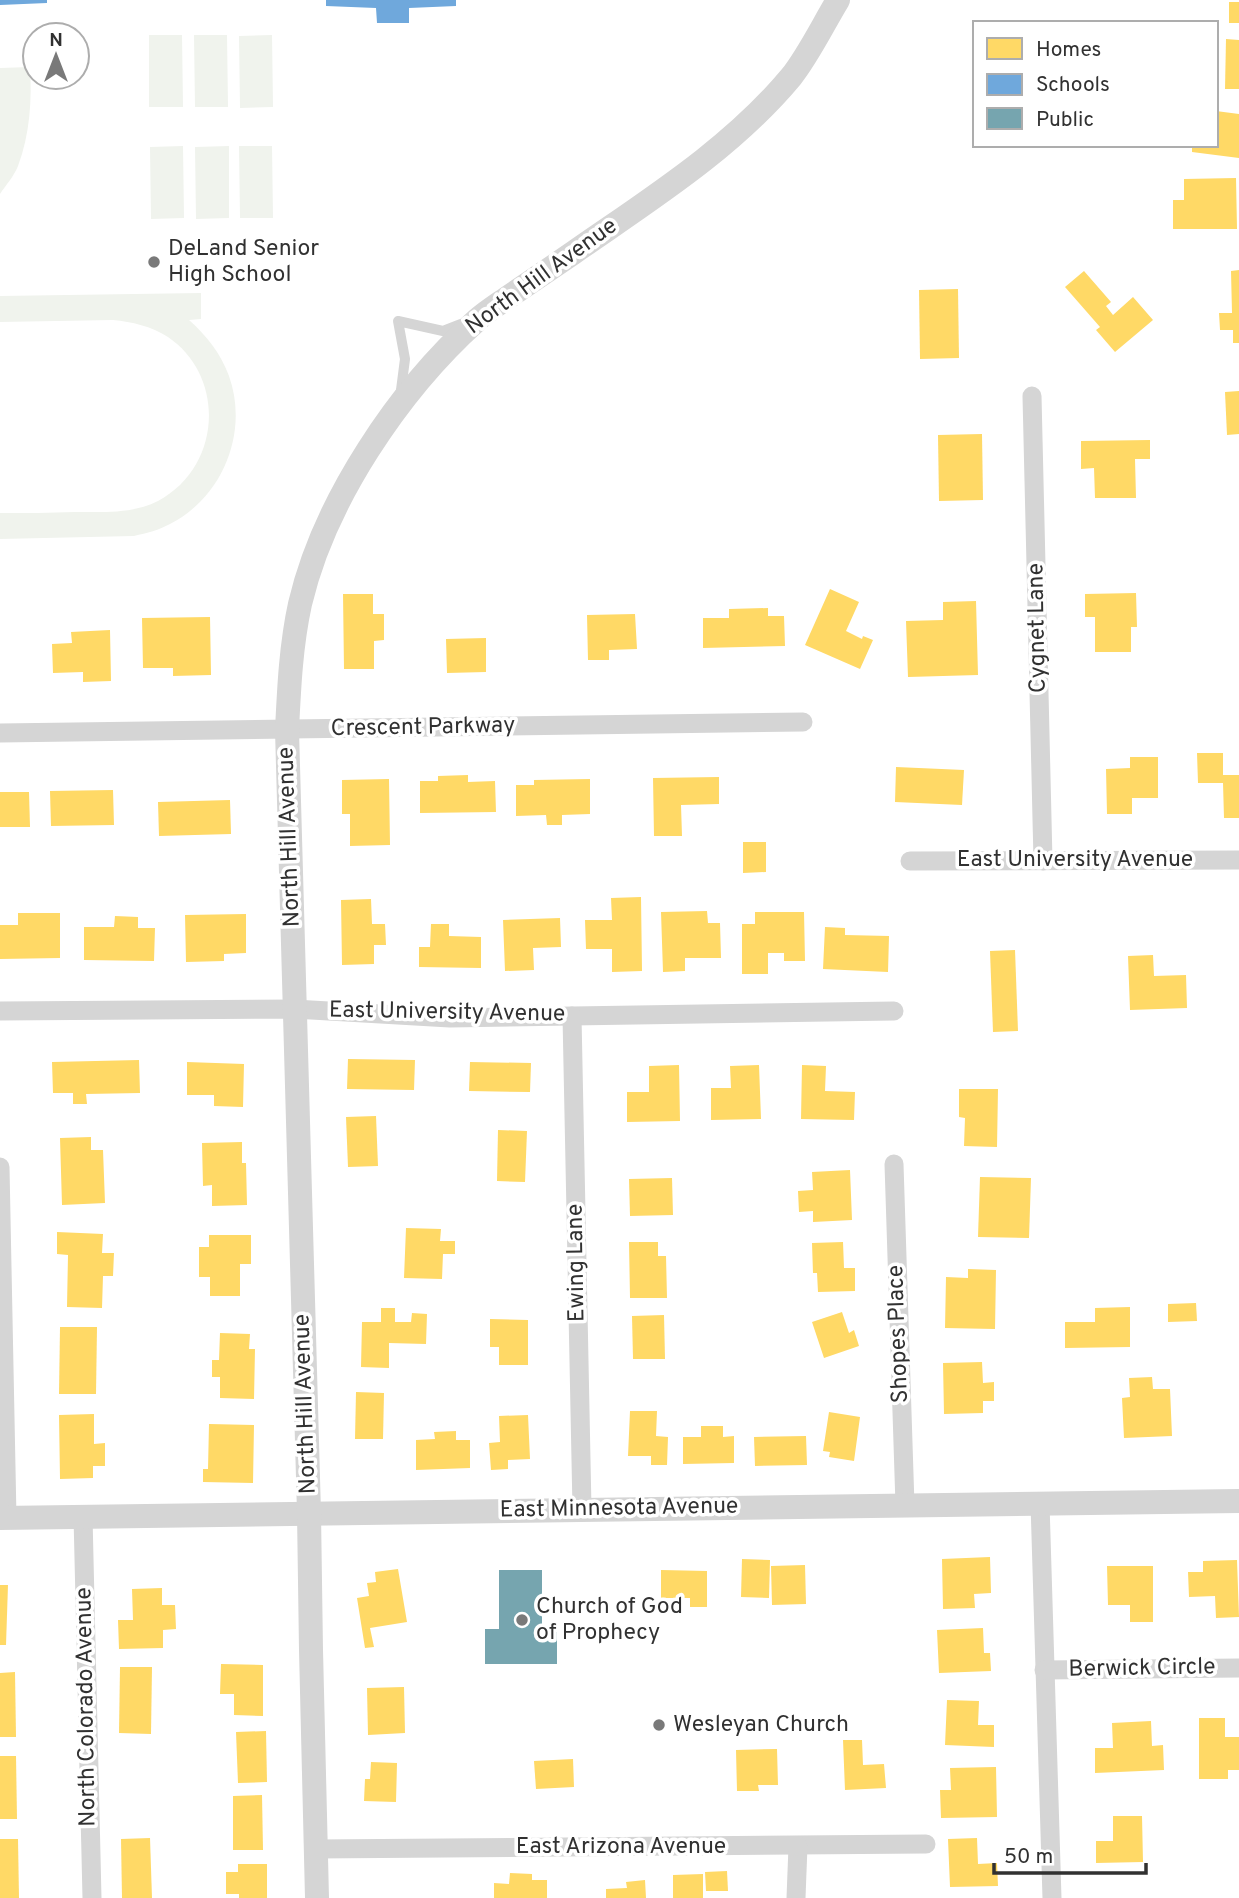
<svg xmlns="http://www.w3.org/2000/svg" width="1239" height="1898" font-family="Overpass,sans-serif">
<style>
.green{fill:#f0f3ed}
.homes{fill:#ffd966}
.schools{fill:#6fa8dc}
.public{fill:#76a5af}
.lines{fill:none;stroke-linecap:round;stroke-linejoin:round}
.service{stroke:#d5d5d5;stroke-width:10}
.minor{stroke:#d5d5d5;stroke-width:19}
.tertiary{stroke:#d5d5d5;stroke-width:24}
.poi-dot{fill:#797979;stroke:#fff;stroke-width:2.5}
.labels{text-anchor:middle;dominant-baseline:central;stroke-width:7;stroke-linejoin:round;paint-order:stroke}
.poi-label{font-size:23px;fill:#313131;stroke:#fff;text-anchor:start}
.street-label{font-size:23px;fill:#313131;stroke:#fff}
</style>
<rect width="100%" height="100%" fill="#fff"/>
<!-- green -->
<g class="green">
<polygon points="149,35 182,35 183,107 149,107"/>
<polygon points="194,35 227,35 228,107 195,107"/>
<polygon points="272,35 273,107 240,108 239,36"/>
<path d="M30 67C32 100 30 134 18 166 14 176 6 185 0 194V68Z"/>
<polygon points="183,146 184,218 151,219 150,147"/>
<polygon points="229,146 229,218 196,219 195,147"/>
<polygon points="239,146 272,146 273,218 240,218"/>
<path d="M201 293V319L189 320C207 336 221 354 229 376 249 432 223 497 170 524 159 530 147 533 134 536L0 539V513C25 513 50 513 75 512 103 512 132 514 158 501 221 468 227 377 168 337 151 326 132 322 113 320L0 322V296Z"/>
</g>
<!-- homes -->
<g class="homes">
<rect x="1229" y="2" width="10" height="21"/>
<polygon points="1226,39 1239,40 1239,89 1225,89"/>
<polygon points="1216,111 1239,114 1239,158 1192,152 1192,145 1216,145"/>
<polygon points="1236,178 1237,229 1173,229 1173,200 1184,200 1184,179"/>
<polygon points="1239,270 1239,343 1233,343 1233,330 1220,330 1219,313 1232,313 1231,271"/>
<polygon points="1084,271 1111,302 1106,306 1113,315 1133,297 1153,320 1115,352 1096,330 1100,327 1065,287"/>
<polygon points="958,289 959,358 920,359 919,290"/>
<polygon points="1239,391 1239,434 1227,435 1225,392"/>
<polygon points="982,434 983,500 939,501 938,435"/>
<polygon points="1150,440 1150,459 1135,459 1136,498 1095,498 1094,468 1081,469 1081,441"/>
<polygon points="830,589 859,602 846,631 862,639 863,636 873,640 860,669 805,645"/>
<polygon points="1136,593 1137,627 1131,627 1131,652 1095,652 1095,617 1085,617 1085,594"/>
<polygon points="343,594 373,594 373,614 384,614 384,640 374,641 374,669 344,669"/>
<polygon points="976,601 978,675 908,677 906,621 943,620 943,602"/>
<polygon points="768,608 768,616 784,616 785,646 703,648 703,618 729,618 729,609"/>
<polygon points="635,614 637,649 609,650 609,660 588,660 587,615"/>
<polygon points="210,617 211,675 173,676 173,668 143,668 142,618"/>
<polygon points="110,630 111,681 83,682 83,672 53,673 52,644 72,643 71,632"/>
<polygon points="486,638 486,672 447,673 446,639"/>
<polygon points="1197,753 1223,753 1223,775 1239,775 1239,818 1224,818 1223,783 1198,783"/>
<polygon points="1130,757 1158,757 1158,798 1132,798 1132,814 1107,814 1106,769 1130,768"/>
<polygon points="896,767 964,770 962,805 895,802"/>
<polygon points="468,775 468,782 495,781 496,812 420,813 420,781 438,781 438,776"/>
<polygon points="719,777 719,804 681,805 682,836 654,836 653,778"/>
<polygon points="389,779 390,845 350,846 350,814 342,814 342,780"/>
<polygon points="590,779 590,814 562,815 562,825 547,825 546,815 516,816 516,785 534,785 534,780"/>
<polygon points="113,790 114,825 51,826 50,791"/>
<polygon points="0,792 29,792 30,827 0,827"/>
<polygon points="230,800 231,834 159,836 158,802"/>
<polygon points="743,842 766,842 766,872 743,873"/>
<polygon points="641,897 642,971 612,972 612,949 586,949 585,920 612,920 611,898"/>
<polygon points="371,899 372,924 385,924 386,945 374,945 374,964 342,965 341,900"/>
<polygon points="707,911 708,923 720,923 721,958 685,958 685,971 663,972 661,912"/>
<polygon points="755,912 804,912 805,961 784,961 784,953 768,953 768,974 742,974 742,924 755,924"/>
<polygon points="18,913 60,913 60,958 0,959 0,925 18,925"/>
<polygon points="246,914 246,953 224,954 224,961 186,962 185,915"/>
<polygon points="115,916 138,917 138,928 155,928 154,961 84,960 84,927 114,927"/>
<polygon points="560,918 561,947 533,948 534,970 505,971 503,920"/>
<polygon points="431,924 449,924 449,936 481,937 481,968 419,967 419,947 430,947"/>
<polygon points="825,927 845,928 845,935 889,936 888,972 823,969"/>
<polygon points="1015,950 1018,1031 993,1032 990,951"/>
<polygon points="1153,955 1154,976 1186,975 1187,1008 1130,1010 1128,956"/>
<polygon points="348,1059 415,1060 414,1090 347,1089"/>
<polygon points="139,1060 140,1093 86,1094 87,1104 73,1104 73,1093 53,1093 52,1062"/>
<polygon points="187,1062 244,1064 243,1107 214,1106 214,1095 187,1095"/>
<polygon points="470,1062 531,1063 530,1092 469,1091"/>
<polygon points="679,1065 680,1121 627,1122 627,1092 649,1092 649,1066"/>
<polygon points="759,1065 761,1119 711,1120 711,1088 731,1088 730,1066"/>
<polygon points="802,1065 826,1066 825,1091 855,1092 854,1120 801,1119"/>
<polygon points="959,1089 998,1089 997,1147 964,1146 965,1118 959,1117"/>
<polygon points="376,1116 378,1166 348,1167 346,1117"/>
<polygon points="498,1130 527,1131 525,1182 497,1181"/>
<polygon points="91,1137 91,1150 103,1150 105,1203 62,1205 60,1138"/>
<polygon points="242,1142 242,1163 246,1163 247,1205 212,1206 212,1185 203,1186 202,1143"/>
<polygon points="850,1170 852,1220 813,1222 813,1211 799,1212 798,1191 813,1190 812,1172"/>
<polygon points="980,1177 1031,1178 1029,1238 978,1237"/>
<polygon points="672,1178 673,1215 630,1216 629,1179"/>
<polygon points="406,1228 441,1229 440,1241 455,1241 455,1254 443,1254 442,1279 404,1278"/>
<polygon points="57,1232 103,1234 102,1253 114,1253 113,1276 103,1276 102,1308 67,1307 68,1255 57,1254"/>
<polygon points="209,1235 251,1235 251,1264 240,1264 240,1296 210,1296 210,1277 199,1277 199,1247 209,1247"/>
<polygon points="629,1242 658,1242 658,1256 666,1256 667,1298 630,1298"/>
<polygon points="843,1242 844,1268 855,1268 855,1291 818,1292 817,1273 813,1273 812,1243"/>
<polygon points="968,1269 996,1270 995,1329 945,1328 946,1277 968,1278"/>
<polygon points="1196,1303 1197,1321 1168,1322 1168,1304"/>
<polygon points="1130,1307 1130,1347 1065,1348 1065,1322 1095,1322 1095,1308"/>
<polygon points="381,1308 395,1308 395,1322 411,1322 412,1313 427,1314 426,1344 389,1343 389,1368 361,1367 362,1322 381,1322"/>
<polygon points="842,1312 849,1333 854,1330 859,1346 824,1358 812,1322"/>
<polygon points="664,1315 665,1359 633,1359 632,1316"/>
<polygon points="490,1319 528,1320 528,1365 499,1365 499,1347 490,1347"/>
<polygon points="60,1327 97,1327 96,1394 59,1394"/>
<polygon points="220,1333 250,1334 249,1349 255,1349 254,1399 220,1398 220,1377 212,1377 212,1360 219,1360"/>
<polygon points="982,1362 983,1383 994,1382 994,1401 983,1401 983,1413 944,1414 943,1363"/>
<polygon points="1152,1377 1153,1389 1170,1389 1172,1436 1124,1438 1122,1398 1130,1397 1129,1378"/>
<polygon points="356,1392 384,1393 383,1439 355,1439"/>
<polygon points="630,1411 657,1411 656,1436 668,1437 667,1465 651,1465 651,1456 628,1456"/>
<polygon points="829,1412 860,1417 854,1461 829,1457 830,1452 823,1451"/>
<polygon points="94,1414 94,1444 105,1443 105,1466 93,1466 93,1478 60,1479 59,1415"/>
<polygon points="528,1415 530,1459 508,1460 508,1469 491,1470 489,1443 500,1442 499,1416"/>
<polygon points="209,1424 254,1425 253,1483 203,1482 203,1469 208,1469"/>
<polygon points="701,1426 723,1426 723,1437 734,1436 734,1463 683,1464 683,1437 701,1437"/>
<polygon points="456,1431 456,1440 470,1440 470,1468 416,1470 416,1440 435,1439 434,1432"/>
<polygon points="806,1436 807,1465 755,1466 754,1437"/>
<polygon points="990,1557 991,1593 974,1594 975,1608 943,1609 942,1559"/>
<polygon points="742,1559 770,1560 769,1598 741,1597"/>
<polygon points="1237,1560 1239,1617 1216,1618 1215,1596 1189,1597 1188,1572 1203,1572 1203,1561"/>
<polygon points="805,1565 806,1604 772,1605 771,1566"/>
<polygon points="1107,1566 1153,1566 1153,1622 1130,1622 1130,1605 1108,1605"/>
<polygon points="398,1569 407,1622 370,1628 374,1647 365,1648 357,1598 369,1596 367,1583 376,1582 375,1572"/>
<polygon points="661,1570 707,1571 707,1607 690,1607 690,1598 661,1598"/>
<polygon points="0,1585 8,1585 6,1645 0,1645"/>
<polygon points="162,1588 162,1605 175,1605 176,1629 163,1630 163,1648 119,1649 118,1620 133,1620 132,1589"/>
<polygon points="983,1628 984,1653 990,1653 991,1671 939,1673 937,1630"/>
<polygon points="221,1664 263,1665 263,1716 234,1715 234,1694 220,1694"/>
<polygon points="120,1667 152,1667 151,1734 119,1733"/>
<polygon points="15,1672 16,1737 0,1737 0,1673"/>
<polygon points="404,1687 405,1733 368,1735 367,1688"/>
<polygon points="947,1700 979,1701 978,1725 994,1725 994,1747 945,1745"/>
<polygon points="1199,1718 1225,1718 1225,1737 1239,1737 1239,1770 1228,1770 1228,1779 1199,1779"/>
<polygon points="1151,1721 1152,1746 1163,1745 1164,1770 1095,1773 1095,1748 1113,1748 1112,1723"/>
<polygon points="266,1731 267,1782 238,1783 236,1732"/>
<polygon points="843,1740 862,1740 863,1765 884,1764 886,1788 845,1790"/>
<polygon points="777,1749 778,1785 758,1785 759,1791 737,1791 736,1750"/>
<polygon points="0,1756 16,1756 17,1819 0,1819"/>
<polygon points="573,1759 574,1787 536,1789 534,1761"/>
<polygon points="371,1762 397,1763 396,1802 364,1801 365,1779 370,1779"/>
<polygon points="996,1767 997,1817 941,1818 940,1790 951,1790 950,1768"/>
<polygon points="262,1795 263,1850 233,1850 233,1796"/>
<polygon points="1113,1816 1142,1816 1143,1862 1096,1863 1096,1841 1113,1841"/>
<polygon points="150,1838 152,1898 122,1898 121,1839"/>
<polygon points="977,1838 978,1864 997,1863 998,1886 950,1887 948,1839"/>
<polygon points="0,1839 18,1839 19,1898 0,1898"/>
<polygon points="238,1864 267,1864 267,1898 239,1898 239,1894 226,1894 226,1872 238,1872"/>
<polygon points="727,1871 728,1891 706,1891 705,1872"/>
<polygon points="510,1873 532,1874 532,1880 547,1880 547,1898 494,1898 494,1883 509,1884"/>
<polygon points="703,1874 703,1898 673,1898 673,1875"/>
<polygon points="645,1880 646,1898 606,1898 606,1889 627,1888 626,1882"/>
</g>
<!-- schools -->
<g class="schools">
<polygon points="0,0 47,0 47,3 0,5"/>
<polygon points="326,0 456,0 456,6 409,8 409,23 377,23 376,8 326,6"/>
</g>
<!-- public -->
<polygon class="public" points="499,1570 542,1570 542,1628 557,1628 557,1664 485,1664 485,1629 499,1629"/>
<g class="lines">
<!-- service -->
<polyline class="service" points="401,390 405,359 398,321 443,331 461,324"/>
<!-- minor -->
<g class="minor">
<polyline points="1032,396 1043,861"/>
<polyline points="0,733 803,722"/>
<polyline points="910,861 1239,860"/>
<polyline points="0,1011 294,1009 450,1018 894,1011"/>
<polyline points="572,1016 582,1509"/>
<polyline points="894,1164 905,1505"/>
<polyline points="0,1167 7,1518"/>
<polyline points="1040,1503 1052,1898"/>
<polyline points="83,1516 92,1898"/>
<polyline points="1044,1670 1239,1668"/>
<polyline points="316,1849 926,1844"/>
<polyline points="796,1898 798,1846"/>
</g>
<!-- tertiary -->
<g class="tertiary">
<polyline points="0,1518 1239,1501"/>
<path d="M317 1898 311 1650 309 1513 287 730C289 688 291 645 300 604 324 501 399 390 477 320 486 312 497 305 507 298 529 283 551 268 573 253 649 200 731 149 791 77 808 56 824 23 838 0"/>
</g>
</g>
<!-- markers -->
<g class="poi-dot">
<circle cx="154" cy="262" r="7"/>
<circle cx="522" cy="1620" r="7"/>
<circle cx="659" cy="1725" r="7"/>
</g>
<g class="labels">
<!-- poi labels -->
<g class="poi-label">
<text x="168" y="249">DeLand Senior<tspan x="168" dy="26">High School</tspan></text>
<text x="536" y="1607">Church of God<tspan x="536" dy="26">of Prophecy</tspan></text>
<text x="673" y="1725">Wesleyan Church</text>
</g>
<!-- street labels -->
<g class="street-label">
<text transform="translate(542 277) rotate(-36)">North Hill Avenue</text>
<text transform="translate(1038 628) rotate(-91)">Cygnet Lane</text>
<text transform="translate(423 728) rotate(-1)">Crescent Parkway</text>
<text transform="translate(290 837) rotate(-92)">North Hill Avenue</text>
<text x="1075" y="860">East University Avenue</text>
<text transform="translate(447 1013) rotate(1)">East University Avenue</text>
<text transform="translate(577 1263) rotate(-91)">Ewing Lane</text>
<text transform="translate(899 1334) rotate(-92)">Shopes Place</text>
<text transform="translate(306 1404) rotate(-92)">North Hill Avenue</text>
<text transform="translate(619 1509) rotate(-1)">East Minnesota Avenue</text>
<text transform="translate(1142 1669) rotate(-1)">Berwick Circle</text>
<text transform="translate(87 1707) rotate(-91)">North Colorado Avenue</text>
<text x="621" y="1847">East Arizona Avenue</text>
</g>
</g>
<!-- legend -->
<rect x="973" y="21" width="245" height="126" fill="#ffffff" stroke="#adadad" stroke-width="2"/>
<rect x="987" y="38" width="35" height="21" fill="#ffd966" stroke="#adadad" stroke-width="2"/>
<text x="1036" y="56" font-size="21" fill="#313131">Homes</text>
<rect x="987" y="74" width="35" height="21" fill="#6fa8dc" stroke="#adadad" stroke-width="2"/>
<text x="1036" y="91" font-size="21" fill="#313131">Schools</text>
<rect x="987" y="108" width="35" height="21" fill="#76a5af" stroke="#adadad" stroke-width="2"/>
<text x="1036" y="126" font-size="21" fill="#313131">Public</text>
<!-- north arrow -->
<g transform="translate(56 56)"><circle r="33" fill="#ffffff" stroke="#adadad" stroke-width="2"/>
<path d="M0-5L12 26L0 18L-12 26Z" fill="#797979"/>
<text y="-10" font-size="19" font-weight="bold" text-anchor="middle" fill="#313131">N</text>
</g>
<!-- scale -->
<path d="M994 1863v10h152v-10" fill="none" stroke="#313131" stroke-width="3.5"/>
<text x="1004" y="1863" font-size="21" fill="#313131" stroke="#ffffff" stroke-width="5" paint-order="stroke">50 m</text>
</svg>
